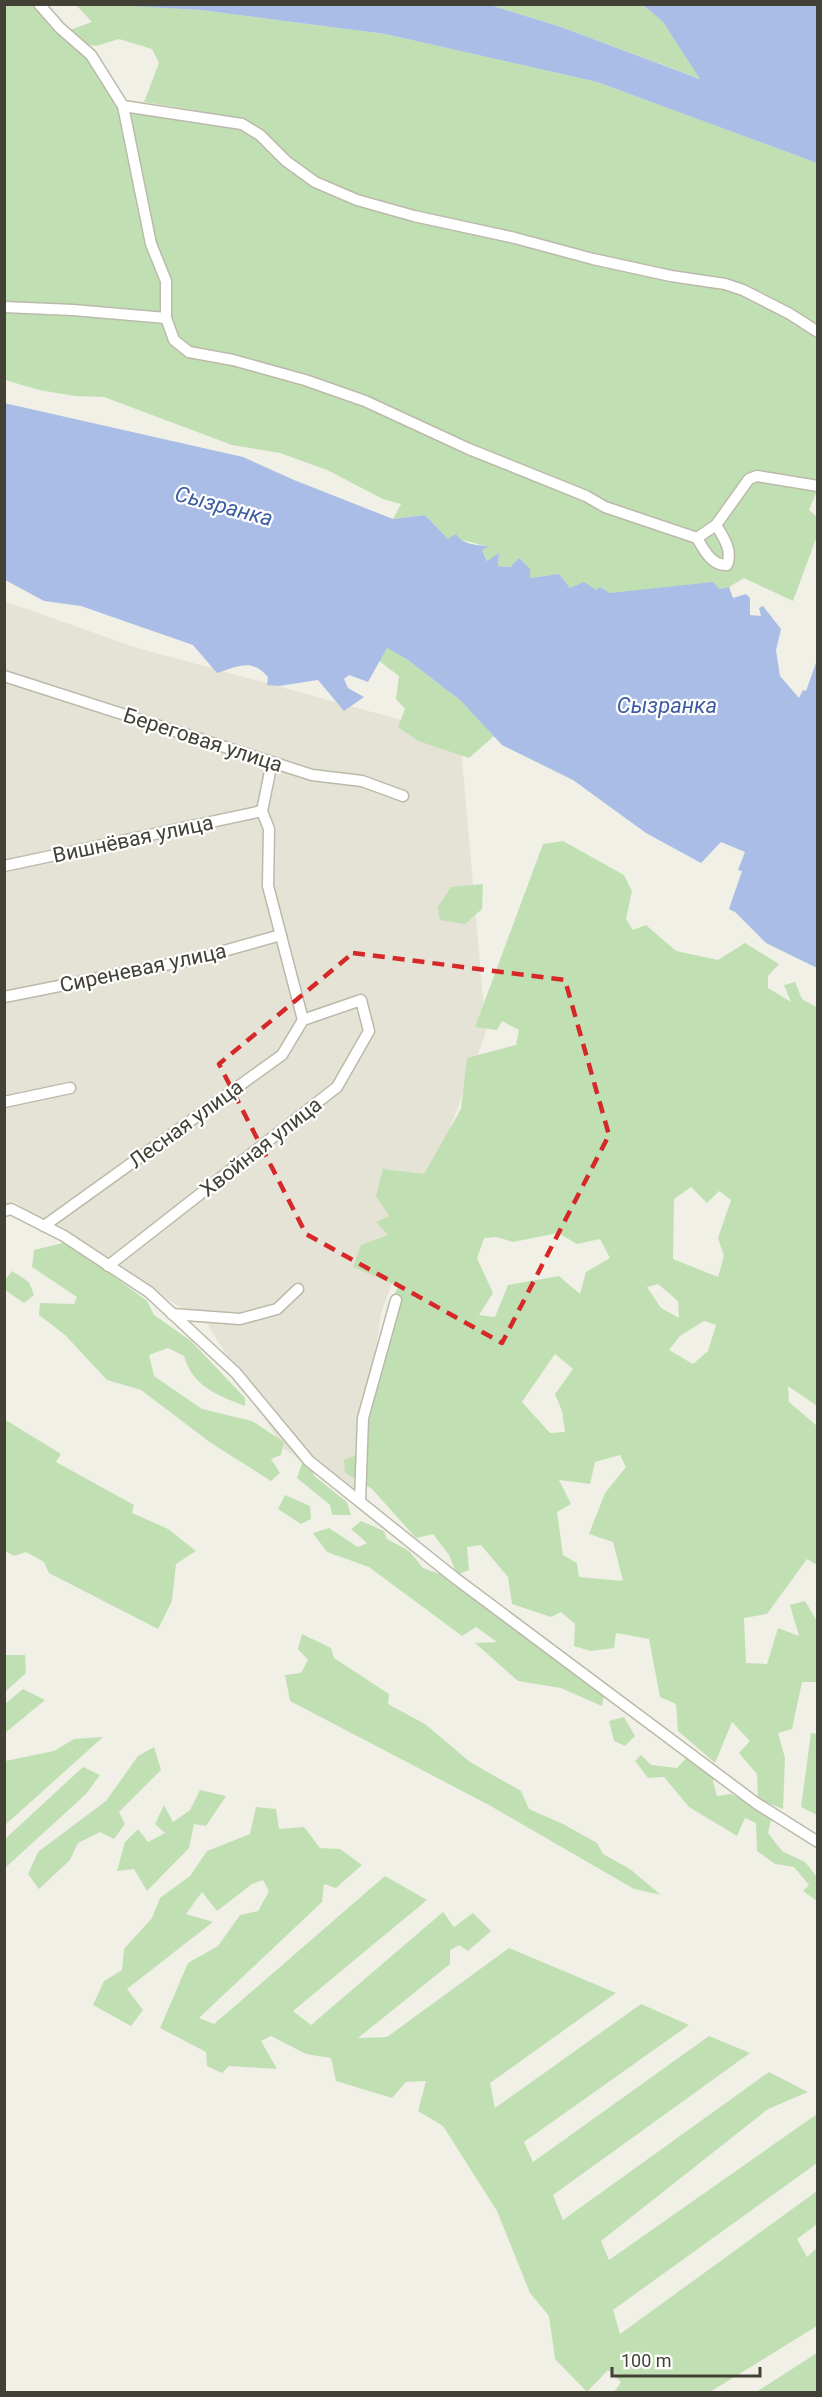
<svg xmlns="http://www.w3.org/2000/svg" width="822" height="2397" font-family="Roboto,sans-serif">
<style>
.residential{fill:#e4e3d5}
.green{fill:#c0e0b3;fill-rule:evenodd}
.water{fill:#a9bde7}
.lines{fill:none;stroke-linecap:round;stroke-linejoin:round}
.street-casing{stroke:#bbbaaa;stroke-width:13}
.street{stroke:#fff;stroke-width:10}
.marked{fill:none;stroke:#d62828;stroke-width:4.5;stroke-dasharray:12 8;stroke-linejoin:round}
.labels{text-anchor:middle;dominant-baseline:central;stroke-width:4.5;stroke-linejoin:round;paint-order:stroke}
.street-label{font-size:21px;fill:#434136;stroke:#fff}
.water-label{font-size:22px;font-style:italic;fill:#3d5ca1;stroke:#fff}
</style>
<rect width="100%" height="100%" fill="#f1f0e6"/>
<!-- residential -->
<polygon class="residential" points="4,601 134,647 460,736 486,1032 381,1313 356,1499 283,1448 208,1325 14,1202 5,1205"/>
<!-- green -->
<g class="green">
<path d="M75 4H117L201 10 385 34 597 82 817 163 818 488 809 510 817 517V536L793 601 744 578 729 587 719 589 610 593 600 587 596 590 570 588 559 574 530 578 519 558 510 567 498 566 499 554 487 561 482 549 488 546C474 544 462 538 448 539L425 515 393 519 401 504 383 499 327 470 280 453 232 445 104 397 75 396 39 390 5 380 4 5H39L70 30 92 22ZM119 39 152 49 159 63 144 102 194 110 192 116 123 106 78 43 96 46Z"/>
<polygon points="490,5 643,5 663,22 701,79 561,27"/>
<polygon points="387,647 408,660 461,701 494,736 469,758 418,741 398,727 405,709 396,699 399,676 379,661"/>
<path d="M563 841 624 875 632 891 626 919 633 930 646 925 676 951 718 960 745 943 779 964 768 976V988L791 1002 784 985 795 982 802 999 818 1008 817 1406 788 1386 789 1402 817 1426V1565L807 1559 767 1614 744 1618 746 1663 767 1664 778 1628 799 1636 790 1605 805 1601 817 1621V1682H802L792 1729 778 1733 785 1758 783 1809 758 1799 757 1774 739 1753 750 1741 732 1722 715 1763 678 1731 676 1704 660 1697 649 1639 616 1633 614 1648 591 1651 574 1646 575 1624 561 1612 551 1617 512 1604 508 1577 481 1545 467 1547 469 1570 457 1575 449 1555 433 1534 416 1538 372 1489 345 1473 344 1460 364 1452 387 1313 398 1286 353 1267 361 1245 388 1235 376 1222 389 1216 376 1196 383 1169 424 1174 461 1109 467 1058 516 1045 519 1030 502 1021 497 1030 475 1027 543 844ZM691 1187 707 1203 719 1191 731 1200 718 1238 724 1256 718 1277 673 1259 674 1199ZM558 1233 577 1244 600 1239 610 1258 586 1272 580 1294 559 1276 508 1285 495 1317 479 1315 493 1293 477 1258 484 1238 496 1237 513 1242ZM658 1284 678 1301 679 1318 661 1308 647 1287ZM704 1321 716 1325 708 1351 693 1364 669 1350 680 1336ZM555 1354 573 1369 555 1394 562 1411 565 1432 550 1433 522 1402ZM620 1455 626 1467 605 1493 589 1534 613 1542 623 1581 579 1577 577 1563 563 1555 557 1512 571 1504 559 1480 590 1484 595 1462Z"/>
<polygon points="483,884 482,909 465,924 440,920 438,907 451,887"/>
<path d="M67 1242 147 1301 154 1315 191 1341 245 1398V1406C217 1395 193 1387 184 1356L168 1348 149 1355 154 1376 202 1409 252 1421 284 1442 281 1455 271 1459 280 1473 271 1481 211 1443 141 1390 107 1380 65 1335 39 1315 40 1303 74 1304 77 1297 32 1267 34 1250Z"/>
<polygon points="12,1271 29,1282 34,1295 24,1303 5,1290 5,1280"/>
<polygon points="4,1419 61,1454 56,1462 134,1505 132,1513 168,1529 196,1551 176,1564 172,1601 158,1629 49,1573 44,1562 26,1552 14,1556 5,1551"/>
<polygon points="302,1463 311,1467 314,1476 347,1502 351,1515 332,1515 330,1505 297,1478"/>
<polygon points="285,1495 310,1506 311,1519 301,1524 278,1509"/>
<polygon points="361,1521 384,1531 387,1539 409,1551 423,1568 445,1576 604,1695 602,1706 561,1688 518,1681 475,1643 497,1642 476,1627 462,1636 369,1567 327,1552 313,1533 329,1528 358,1547 367,1543 351,1529"/>
<polygon points="302,1634 331,1648 334,1658 389,1694 388,1704 425,1724 470,1762 521,1791 529,1809 563,1824 597,1843 603,1854 630,1869 661,1895 634,1889 489,1805 290,1701 285,1675 301,1673 308,1660 298,1649"/>
<polygon points="5,1655 25,1655 26,1673 5,1692"/>
<polygon points="23,1689 45,1700 5,1733 5,1704"/>
<polygon points="624,1717 635,1736 625,1746 614,1741 609,1721"/>
<polygon points="811,1733 817,1734 817,1815 801,1807"/>
<polygon points="103,1737 5,1825 5,1761 54,1751 74,1739"/>
<polygon points="154,1747 161,1770 119,1812 125,1824 114,1839 100,1832 78,1843 70,1860 39,1889 28,1874 38,1852 106,1801 138,1756"/>
<polygon points="641,1755 651,1765 677,1768 686,1758 720,1775 713,1781 717,1796 731,1794 772,1816 768,1833 782,1851 805,1862 817,1877 817,1901 803,1891 809,1885 794,1867 775,1864 757,1851 756,1823 745,1818 737,1836 689,1807 664,1777 648,1778 635,1761"/>
<polygon points="83,1767 100,1775 86,1794 5,1868 5,1839"/>
<polygon points="200,1790 226,1796 206,1826 194,1824 189,1848 147,1891 134,1869 117,1871 125,1842 138,1829 148,1842 165,1833 155,1824 164,1805 173,1822 190,1810"/>
<polygon points="256,1807 276,1809 279,1829 304,1827 320,1848 340,1849 362,1865 336,1888 324,1884 322,1902 199,2018 214,2024 385,1876 427,1900 293,2011 311,2025 443,1912 454,1927 473,1913 491,1931 468,1951 459,1945 450,1950 450,1964 358,2038 387,2037 509,1948 616,1993 490,2083 495,2108 641,2004 689,2025 524,2142 533,2162 709,2036 750,2053 553,2195 563,2220 769,2072 808,2092 768,2109 601,2241 609,2260 817,2114 817,2163 613,2310 620,2334 817,2191 817,2224 797,2239 807,2257 817,2248 817,2326 710,2392 614,2392 621,2382 608,2370 587,2392 555,2359 549,2316 530,2293 497,2211 443,2126 418,2111 426,2081 406,2082 392,2098 336,2081 331,2058 306,2054 271,2036 261,2041 277,2069 229,2066 222,2073 207,2066 206,2052 160,2028 188,1963 218,1946 240,1915 258,1911 269,1891 263,1880 252,1884 217,1911 202,1892 186,1914 213,1922 127,1989 143,2010 131,2026 93,2005 104,1981 122,1970 124,1949 152,1918 160,1898 190,1876 207,1851 250,1834"/>
<polygon points="817,2353 817,2392 756,2392"/>
</g>
<!-- water -->
<g class="water">
<polygon points="115,5 490,5 561,27 700,79 663,22 643,5 817,5 817,163 597,82 385,34 201,10"/>
<path d="M4 403 243 457 294 480 393 519 425 515 448 539 456 534C463 545 477 545 489 546L482 550 487 561 499 553 498 566 510 567 519 558 530 569V578L559 574 570 588 584 582 596 590 600 587 610 593 713 582 719 589 729 587 733 598 746 594 750 598V615L761 616 759 608 763 606 781 629 776 650 780 676 799 698 803 690 806 691 817 660V968L766 943 735 912 729 909 742 871 738 870 745 852 721 842 701 863 646 833 573 780 502 745 461 701 408 660 387 648 368 682 349 675 344 679 348 688 364 697 344 711 318 680 279 686 267 685 268 677C252 658 238 666 217 673L193 645 81 606 44 601 7 581 4 578Z"/>
</g>
<g class="lines">
<defs>
<g id="street">
<polyline points="39,4 60,28 91,55 123,106 242,124 260,135 286,161 315,182 357,200 414,216 515,238 593,259 671,276 725,284 743,290 790,314 818,332"/>
<polyline points="123,106 151,244 166,281 166,318 174,340 189,352 233,360 305,380 365,401 469,449 586,496 605,507 697,538 716,525 749,479 757,476 818,486"/>
<polyline points="4,307 73,310 166,318"/>
<path d="M697 538C704 550 712 566 727 565 733 550 723 537 716 525"/>
<polyline points="4,676 312,775 362,781 403,796"/>
<polyline points="272,762 262,811 269,829 268,886 303,1020"/>
<polyline points="4,866 262,811"/>
<polyline points="4,997 195,959 281,935"/>
<polyline points="4,1102 70,1088"/>
<polyline points="4,1211 11,1209 64,1236 149,1292 236,1373 309,1461 455,1578 756,1803 818,1842"/>
<polyline points="44,1226 282,1055 303,1020 361,1000 369,1031 337,1087 108,1266"/>
<polyline points="172,1314 240,1319 277,1309 298,1289"/>
<polyline points="360,1501 363,1418 396,1300"/>
</g>
</defs>
<!-- street casing -->
<use href="#street" class="street-casing"/>
<!-- street -->
<use href="#street" class="street"/>
</g>
<!-- marked area -->
<path class="marked" d="M353 953 565 980 609 1135 502 1343 306 1234 219 1064Z"/>
<g class="labels">
<!-- street labels -->
<g class="street-label">
<text transform="translate(203 740) rotate(18)">Береговая улица</text>
<text transform="translate(133 839) rotate(-12)">Вишнёвая улица</text>
<text transform="translate(143 968) rotate(-12)">Сиреневая улица</text>
<text transform="translate(186 1124) rotate(-36)">Лесная улица</text>
<text transform="translate(261 1147) rotate(-38)">Хвойная улица</text>
</g>
<!-- water labels -->
<g class="water-label">
<text transform="translate(224 506) rotate(15)">Сызранка</text>
<text x="667" y="705">Сызранка</text>
</g>
</g>
<!-- border -->
<rect width="822" height="2397" fill="none" stroke="#434136" stroke-width="12"/>
<!-- scale -->
<path d="M612 2367v9h148v-9" fill="none" stroke="#434136" stroke-width="3"/>
<text x="621" y="2367" font-size="18" fill="#434136" stroke="#ffffff" stroke-width="4.5" paint-order="stroke">100 m</text>
</svg>
